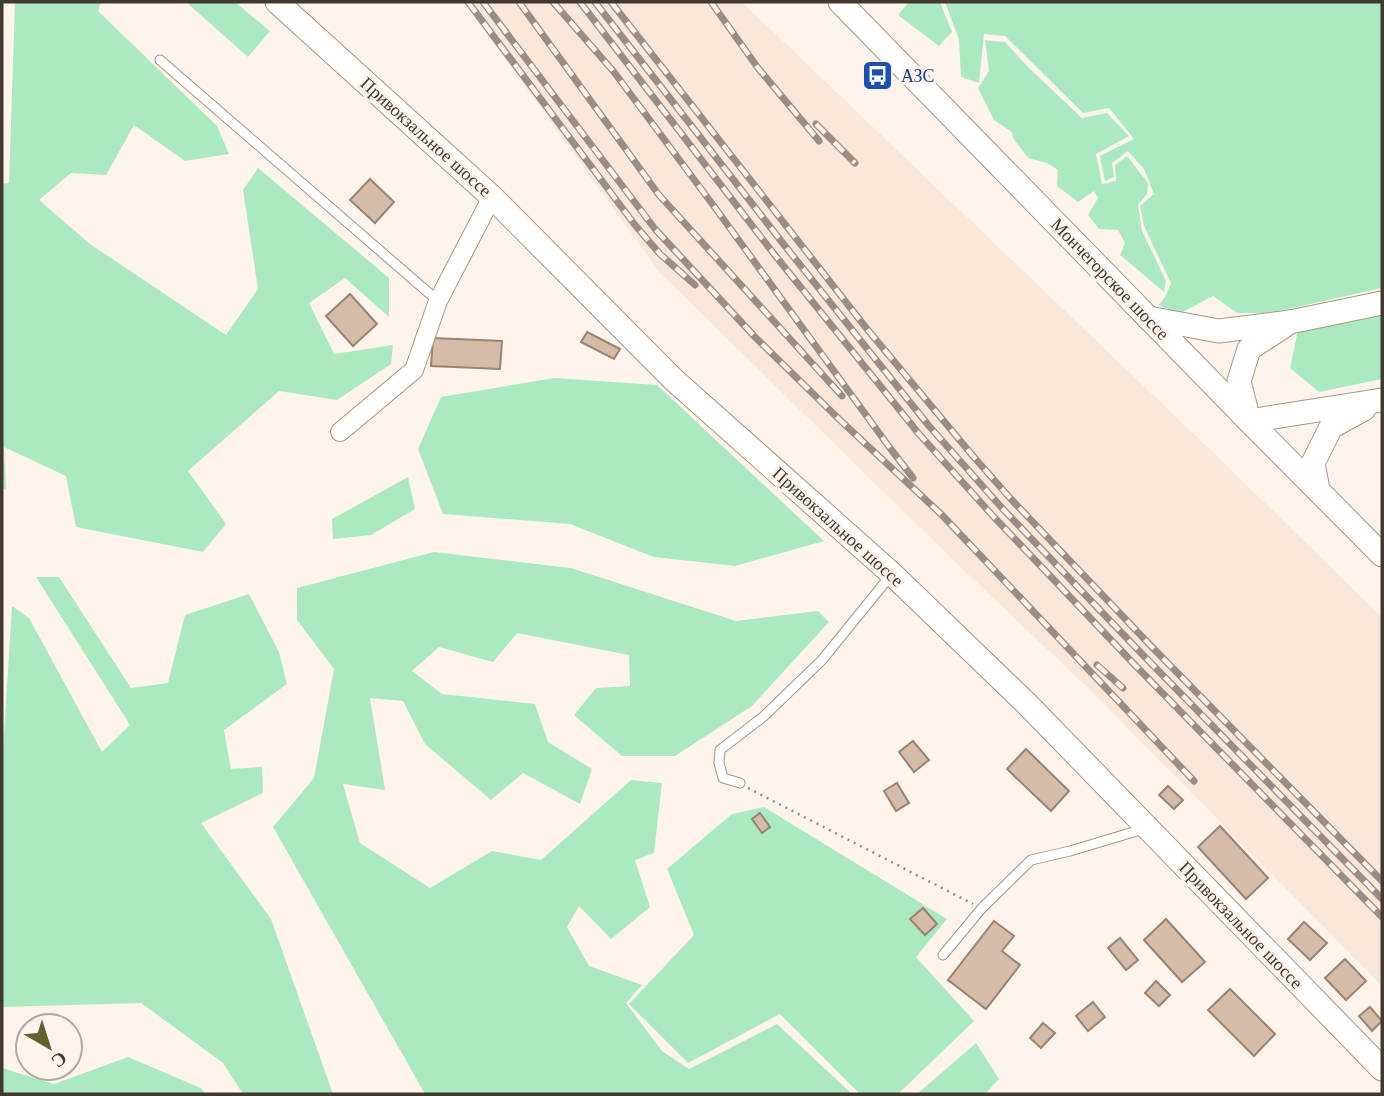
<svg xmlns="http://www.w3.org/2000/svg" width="1384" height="1096" font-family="'Times New Roman',serif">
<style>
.built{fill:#fbe7d8}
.green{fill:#abeac1}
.building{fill:#d5bca9;stroke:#9a8371;stroke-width:2}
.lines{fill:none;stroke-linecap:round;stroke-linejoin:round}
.service-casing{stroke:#ac9482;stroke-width:11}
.minor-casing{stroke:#ac9482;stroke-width:20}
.tertiary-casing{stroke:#ac9482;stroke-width:25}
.path{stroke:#978d85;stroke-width:2.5;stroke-dasharray:2 5;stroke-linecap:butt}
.service{stroke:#fff;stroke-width:9}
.minor{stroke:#fff;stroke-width:18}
.tertiary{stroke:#fff;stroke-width:23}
.rail-casing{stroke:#988e86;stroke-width:7}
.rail{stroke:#fef4ec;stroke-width:4.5;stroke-dasharray:13;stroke-linecap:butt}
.labels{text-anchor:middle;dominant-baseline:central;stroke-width:6;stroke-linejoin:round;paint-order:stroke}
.transit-label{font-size:18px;fill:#164399;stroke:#fef4ec;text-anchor:start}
.street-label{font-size:18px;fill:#433931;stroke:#fef4ec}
</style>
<rect width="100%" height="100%" fill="#fef4ec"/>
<!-- built -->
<polygon class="built" points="464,2 742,2 1219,458 1382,617 1382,986 1090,690 952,559 660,273"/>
<!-- green -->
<g class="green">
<polygon points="15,2 101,2 98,11 217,126 229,154 185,161 134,125 106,175 71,173 39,200 90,244 226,335 258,289 243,190 258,168 389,278 389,317 345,278 309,303 334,354 393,345 391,364 337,400 279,391 188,471 226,524 203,552 76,527 66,476 4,447 6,489 2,488 2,184 9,183"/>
<polygon points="186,2 235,2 270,31 248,57"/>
<polygon points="909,2 940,2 952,32 939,46 898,15"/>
<polygon points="945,2 1382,2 1382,288 1270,313 1237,313 1213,296 1179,314 1159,305 1165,297 1171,283 1144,226 1140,206 1154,194 1144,169 1128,151 1112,163 1114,177 1105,181 1100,156 1134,139 1109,108 1083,113 1005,36 984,34 979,83 961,77 959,40"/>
<polygon points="985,40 1005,42 1029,68 1082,118 1107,113 1129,136 1096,154 1102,184 1116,181 1115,165 1127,156 1148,183 1147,194 1138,205 1142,231 1166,281 1164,292 1120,255 1125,243 1118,230 1099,229 1088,215 1098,198 1094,191 1078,202 1057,186 1058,170 1047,163 1028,158 1013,138 1012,132 994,120 978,88 989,71"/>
<polygon points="1382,314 1382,379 1319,392 1290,368 1298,330"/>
<polygon points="554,378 657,385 824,541 735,566 654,557 570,524 443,514 418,449 441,397"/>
<polygon points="408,477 415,509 371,535 333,539 332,519"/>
<polygon points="434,552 571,568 736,621 818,611 829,622 752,706 675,756 622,756 574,715 596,688 630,686 629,655 517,633 493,662 439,647 412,671 442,694 535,704 548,742 592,769 580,804 523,773 491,800 425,744 403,701 370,698 385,790 343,784 360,843 430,888 492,851 541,860 631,780 662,783 654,853 635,860 650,907 611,939 579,906 567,927 589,966 642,985 626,1003 662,1051 689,1069 777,1024 852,1094 425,1094 273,827 314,778 334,669 297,620 297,588"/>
<polygon points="36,577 59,577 131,688 168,683 185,615 249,594 279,652 287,684 224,730 231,769 262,767 263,793 201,823 271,919 333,1094 243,1094 223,1063 141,1003 2,1007 2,767 12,606 29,618 102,752 130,725"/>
<polygon points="764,807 947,919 916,957 974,1021 898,1094 860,1094 780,1014 688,1063 629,1004 694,935 667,869 732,814"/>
<polygon points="976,1043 999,1079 985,1094 917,1094"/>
<polygon points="128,1057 201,1088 205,1094 2,1094 2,1068 54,1084"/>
</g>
<!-- building -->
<g class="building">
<polygon points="370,179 394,202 375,223 350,200"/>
<polygon points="350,294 377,324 353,346 326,316"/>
<polygon points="587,332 620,349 614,359 581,342"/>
<polygon points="433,338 502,341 500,369 431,366"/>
<polygon points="913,741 929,760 914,772 899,752"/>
<polygon points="1026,749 1069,791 1051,811 1007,769"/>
<polygon points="897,783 909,803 896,811 884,791"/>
<polygon points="1168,786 1183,800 1174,809 1159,795"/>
<polygon points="760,813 770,827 762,833 752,819"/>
<polygon points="1220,826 1268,878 1246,899 1198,847"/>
<polygon points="923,908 937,924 925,935 910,919"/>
<polygon points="1166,919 1205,962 1182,982 1144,940"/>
<polygon points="994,921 1014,936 1002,951 1020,965 986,1009 948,980"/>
<polygon points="1304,922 1327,943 1310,960 1288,939"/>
<polygon points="1120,938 1138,960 1126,970 1108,948"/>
<polygon points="1345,959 1366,981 1346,1000 1325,978"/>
<polygon points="1156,981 1170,995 1159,1006 1145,993"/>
<polygon points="1230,989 1275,1034 1254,1056 1208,1010"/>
<polygon points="1093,1002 1105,1017 1088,1031 1076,1016"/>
<polygon points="1370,1007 1382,1021 1372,1031 1359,1016"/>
<polygon points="1043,1023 1055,1033 1041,1048 1030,1038"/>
</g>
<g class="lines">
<defs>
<g id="service">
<polyline points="160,60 438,301"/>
<polyline points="740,783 723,778 719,763 720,750 764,716 822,660 891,575"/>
<polyline points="943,955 982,908 1031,860 1070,851 1147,828"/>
</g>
<polyline id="minor" points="340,432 414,370 438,301 492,197"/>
<g id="tertiary">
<polyline points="277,2 492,197 674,380 892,574 1028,705 1382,1069"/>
<polyline points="840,2 1249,421 1382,555"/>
<polyline points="1148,318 1219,331 1290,322 1382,303"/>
<polyline points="1290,322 1249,349 1239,381 1249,421 1382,400"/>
<polyline points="1318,490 1313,463 1331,427 1364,409"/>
</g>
</defs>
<!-- service casing -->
<use href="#service" class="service-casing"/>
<!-- minor casing -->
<use href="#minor" class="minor-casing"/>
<!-- tertiary casing -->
<use href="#tertiary" class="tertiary-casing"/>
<!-- path -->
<polyline class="path" points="748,788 973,904"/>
<!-- service -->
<use href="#service" class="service"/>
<!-- minor -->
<use href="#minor" class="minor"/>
<!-- tertiary -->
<use href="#tertiary" class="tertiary"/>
<defs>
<g id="rail">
<polyline points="468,2 635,225 660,254 695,285"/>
<polyline points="483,2 655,229 755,337 841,421 941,514 1194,781"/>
<polyline points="519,2 659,195 842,396"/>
<polyline points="553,2 614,72 716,209 890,448 913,478"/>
<polyline points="580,2 774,254 919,434 993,516 1133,663 1382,917"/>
<polyline points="595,2 785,246 929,426 1002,508 1142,654 1382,899"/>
<polyline points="611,2 867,329 973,456 1010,498 1151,646 1382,881"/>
<polyline points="711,2 758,68 819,141"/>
<polyline points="816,124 855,163"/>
<polyline points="1097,665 1123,688"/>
</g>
</defs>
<!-- rail casing -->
<use href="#rail" class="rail-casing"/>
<!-- rail -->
<use href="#rail" class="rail"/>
</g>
<!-- icons -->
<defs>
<symbol id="bus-square" viewBox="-11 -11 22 22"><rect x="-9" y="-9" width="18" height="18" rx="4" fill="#1a4fb4" stroke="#fef4ec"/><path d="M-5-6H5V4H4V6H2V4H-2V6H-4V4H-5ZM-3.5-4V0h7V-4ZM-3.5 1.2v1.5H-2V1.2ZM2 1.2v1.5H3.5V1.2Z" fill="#fff"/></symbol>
</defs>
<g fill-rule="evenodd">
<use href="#bus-square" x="860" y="58" width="35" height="35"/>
</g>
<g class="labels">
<!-- transit labels -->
<g class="transit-label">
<text x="901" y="76">АЗС</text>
</g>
<!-- street labels -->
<g class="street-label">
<text transform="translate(426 137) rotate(42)">Привокзальное шоссе</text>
<text transform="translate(1110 279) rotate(46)">Мончегорское шоссе</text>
<text transform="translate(838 527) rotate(42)">Привокзальное шоссе</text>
<text transform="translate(1241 925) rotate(46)">Привокзальное шоссе</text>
</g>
</g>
<!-- border -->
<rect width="1384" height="1096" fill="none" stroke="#433931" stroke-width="7"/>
<!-- north arrow -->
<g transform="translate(49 1047) rotate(141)"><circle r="33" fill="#fef4ec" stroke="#b3a9a1" stroke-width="2"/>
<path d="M0-5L12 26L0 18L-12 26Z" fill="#64602d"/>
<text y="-10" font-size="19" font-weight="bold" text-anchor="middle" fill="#433931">С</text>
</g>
</svg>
